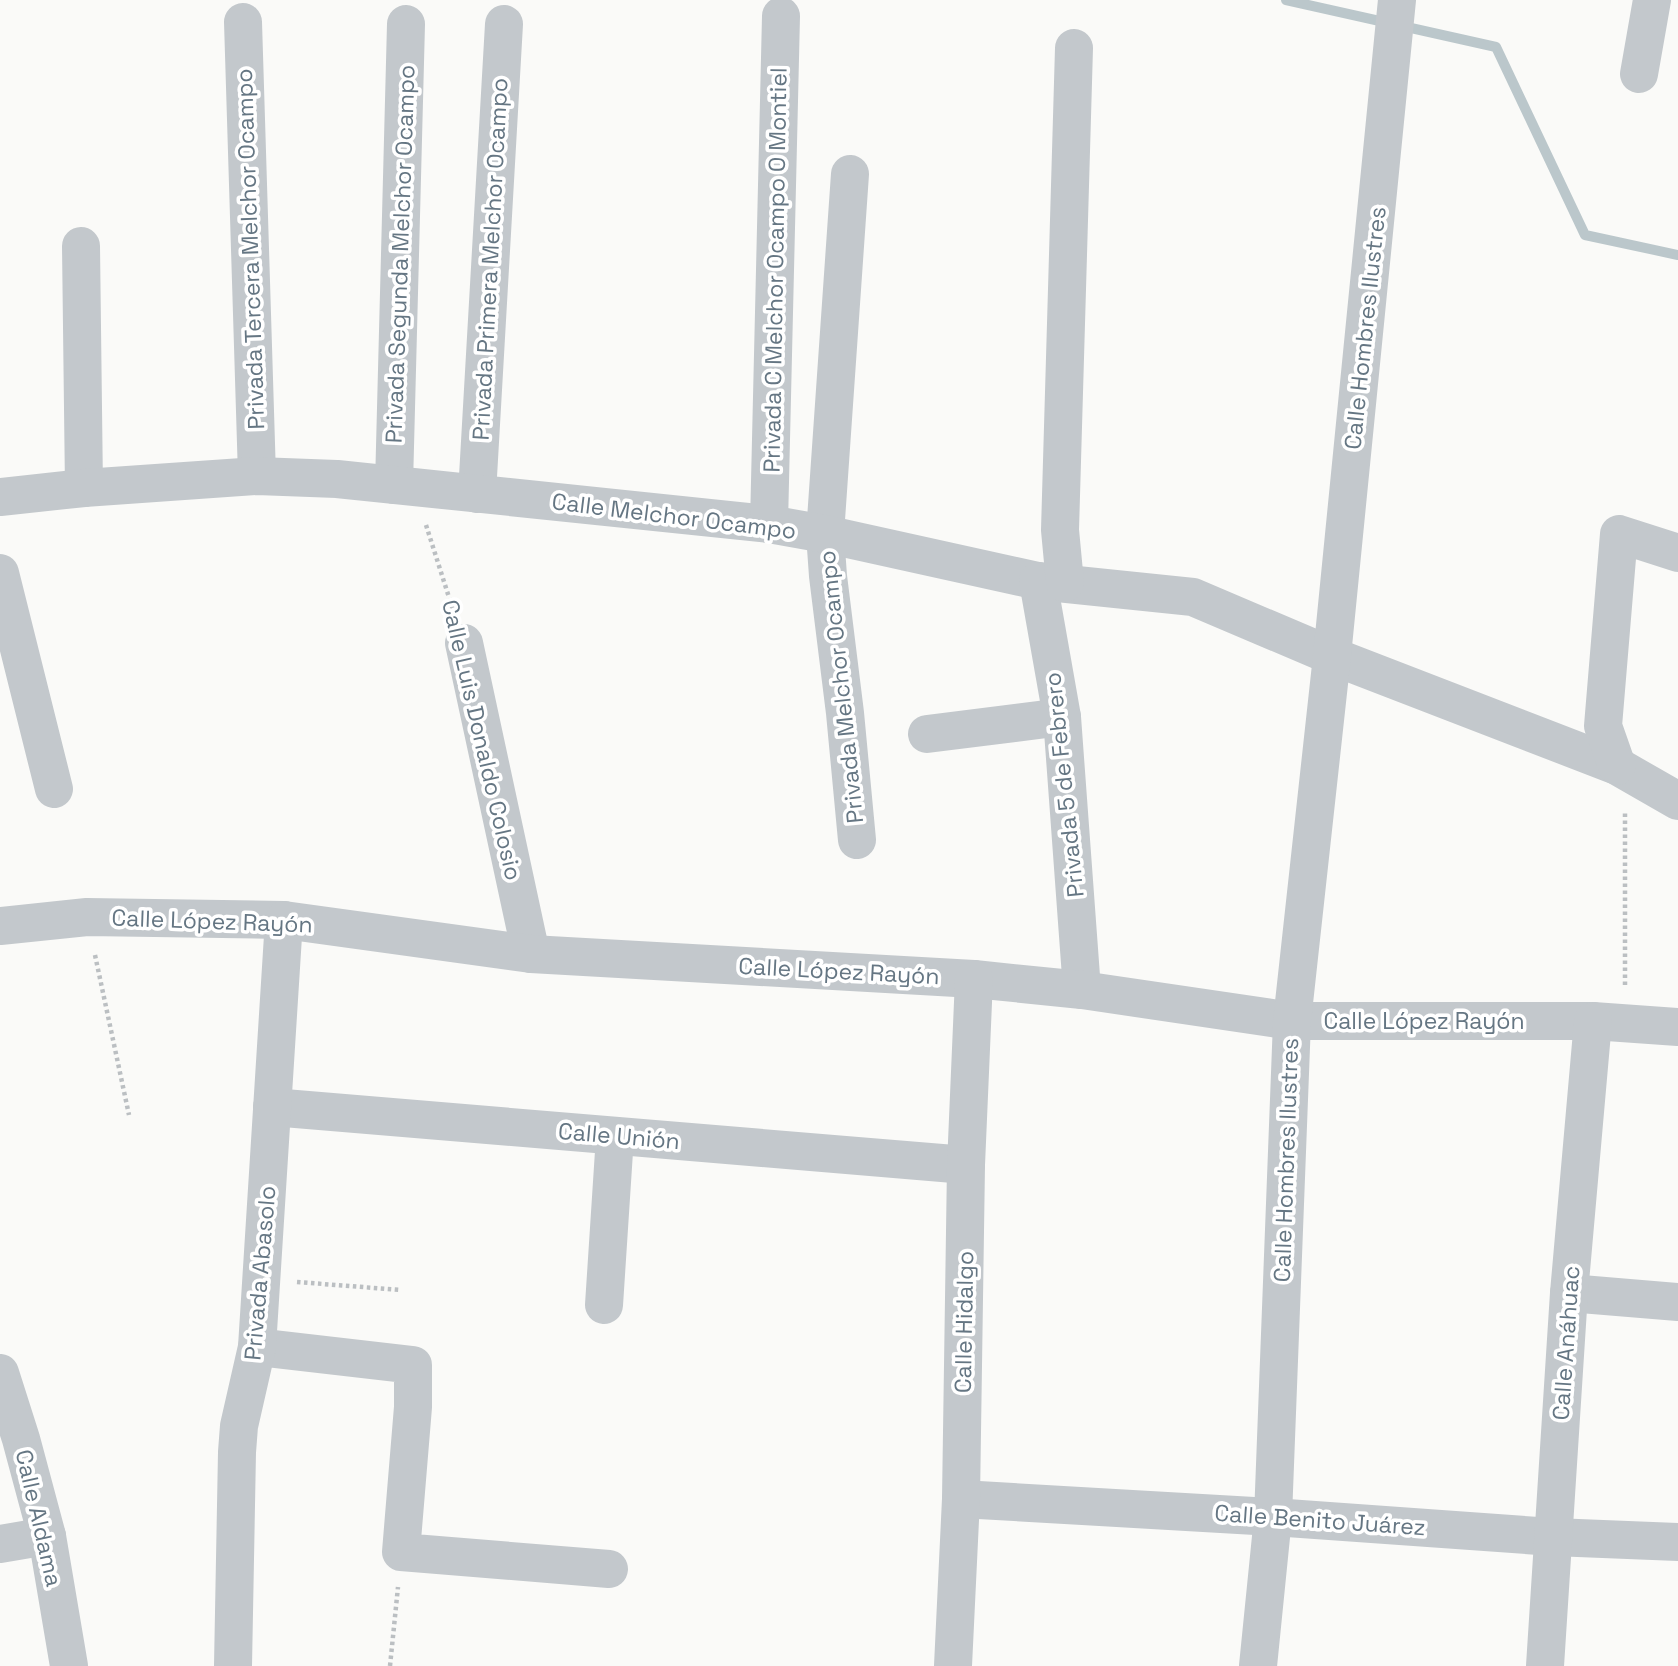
<svg xmlns="http://www.w3.org/2000/svg" width="1678" height="1666" font-family="'Space Grotesk',sans-serif">
<style>
.lines{fill:none;stroke-linecap:round;stroke-linejoin:round}
.stream{stroke:#bbc7cb;stroke-width:10}
.path{stroke:#bbbfc2;stroke-width:4.5;stroke-dasharray:3.5 3.5;stroke-linecap:butt}
.minor{stroke:#c3c8cc;stroke-width:38}
.labels{text-anchor:middle;dominant-baseline:central;stroke-width:7;stroke-linejoin:round;paint-order:stroke}
.street-label{font-size:23px;fill:#657683;stroke:#fff}
</style>
<rect width="100%" height="100%" fill="#fafaf8"/>
<g class="lines">
<!-- stream -->
<polyline class="stream" points="1286,0 1496,47 1585,235 1678,255"/>
<!-- path -->
<g class="path">
<polyline points="426,525 453,610"/>
<polyline points="95,955 129,1115"/>
<polyline points="1625,985 1625,812"/>
<polyline points="297,1282 401,1290"/>
<polyline points="390,1666 398,1587"/>
</g>
<!-- minor -->
<g class="minor">
<polyline points="243,22 257,476"/>
<polyline points="1639,74 1652,0"/>
<polyline points="850,174 825,534 828,576 845,713 857,840"/>
<polyline points="81,246 84,488"/>
<polyline points="394,485 406,24"/>
<polyline points="477,494 504,24"/>
<polyline points="0,497 84,488 257,476 337,479 769,524 825,534 1038,581 1193,597 1332,656 1617,766 1678,801"/>
<polyline points="769,524 781,16"/>
<polyline points="0,573 54,789"/>
<polyline points="1038,581 1062,717 1082,990"/>
<polyline points="1065,583 1060,530 1074,48"/>
<polyline points="464,643 531,954"/>
<polyline points="927,734 1062,717"/>
<polyline points="1617,766 1603,726 1619,534 1678,553"/>
<polyline points="0,926 87,917 284,920 531,954 974,979 1082,990 1292,1021 1593,1021 1678,1027"/>
<polyline points="272,1107 966,1165"/>
<polyline points="1569,1293 1678,1302"/>
<polyline points="604,1305 615,1136"/>
<polyline points="257,1347 413,1365 413,1407 401,1552 609,1569"/>
<polyline points="0,1373 21,1439 47,1536 69,1666"/>
<polyline points="961,1499 1273,1517 1553,1537 1678,1542"/>
<polyline points="0,1544 47,1536"/>
<polyline points="233,1666 237,1452 239,1426 257,1347 284,920"/>
<polyline points="953,1666 961,1499 966,1165 974,979"/>
<polyline points="1258,1666 1273,1517 1292,1021 1332,656 1397,0"/>
<polyline points="1545,1666 1569,1293 1593,1021"/>
</g>
</g>
<g class="labels">
<!-- street labels -->
<g class="street-label">
<text transform="translate(250 249) rotate(-92)">Privada Tercera Melchor Ocampo</text>
<text transform="translate(400 254) rotate(-88)">Privada Segunda Melchor Ocampo</text>
<text transform="translate(490 259) rotate(-87)">Privada Primera Melchor Ocampo</text>
<text transform="translate(775 270) rotate(-89)">Privada C Melchor Ocampo O Montiel</text>
<text transform="translate(1365 328) rotate(-84)">Calle Hombres Ilustres</text>
<text transform="translate(674 516) rotate(7)">Calle Melchor Ocampo</text>
<text transform="translate(841 687) rotate(-96)">Privada Melchor Ocampo</text>
<text transform="translate(482 740) rotate(77)">Calle Luis Donaldo Colosio</text>
<text transform="translate(1064 785) rotate(-96)">Privada 5 de Febrero</text>
<text transform="translate(212 921) rotate(2)">Calle López Rayón</text>
<text transform="translate(839 971) rotate(3)">Calle López Rayón</text>
<text x="1424" y="1021">Calle López Rayón</text>
<text transform="translate(619 1136) rotate(5)">Calle Unión</text>
<text transform="translate(1286 1160) rotate(-88)">Calle Hombres Ilustres</text>
<text transform="translate(260 1273) rotate(-85)">Privada Abasolo</text>
<text transform="translate(964 1322) rotate(-89)">Calle Hidalgo</text>
<text transform="translate(1566 1343) rotate(-86)">Calle Anáhuac</text>
<text transform="translate(39 1518) rotate(77)">Calle Aldama</text>
<text transform="translate(1320 1520) rotate(4)">Calle Benito Juárez</text>
</g>
</g>
</svg>
